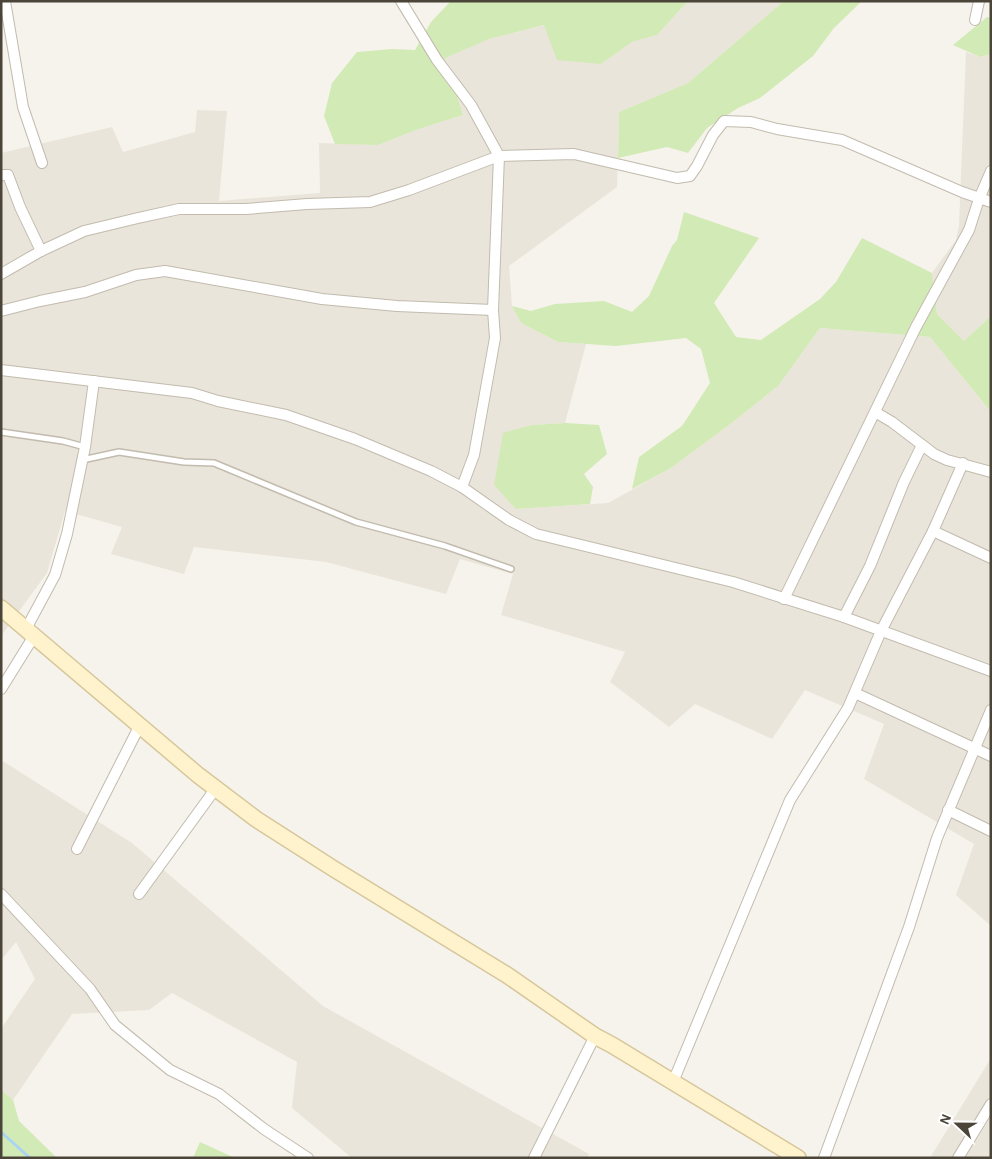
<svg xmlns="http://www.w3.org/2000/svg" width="992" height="1159" font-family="'Alegreya Sans',sans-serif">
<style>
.residential{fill:#eae5da}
.green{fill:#d2eab5}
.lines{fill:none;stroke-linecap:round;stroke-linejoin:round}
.stream{stroke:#a9d4f2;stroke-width:3}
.service-casing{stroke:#c2bbae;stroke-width:8}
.minor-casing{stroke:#c2bbae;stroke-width:12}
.secondary-casing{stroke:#d6c79b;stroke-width:18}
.service{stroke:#fff;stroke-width:5}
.minor{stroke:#fff;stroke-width:10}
.secondary{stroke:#fff3cd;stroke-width:15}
</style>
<rect width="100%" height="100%" fill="#f6f3ec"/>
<!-- residential -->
<g class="residential">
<polygon points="688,1 784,1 688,83 619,112 617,187 509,266 512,306 521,323 558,342 586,344 565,423 532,425 516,509 608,503 671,468 729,425 778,386 820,328 930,337 991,412 991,926 956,895 974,844 864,779 884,724 805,690 772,739 695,704 669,727 610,682 625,652 501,615 513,574 460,559 446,594 326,562 194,547 184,574 111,554 122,527 65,511 47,573 1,636 1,153 112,127 123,152 195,132 197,110 227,111 219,201 320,193 319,143 378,145 416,130 463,115 445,57 489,39 545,25 601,64 632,42 657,35"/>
<polygon points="966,52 980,57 991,54 991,316 964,341 937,314 932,273 956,240 959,225"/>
<polygon points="1,760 132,843 323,1006 589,1154 587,1158 352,1158 292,1108 297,1062 172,993 149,1010 72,1014 13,1100 1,1090 1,1029 35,979 16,942 1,960"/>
<polygon points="991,1058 991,1158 930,1158"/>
</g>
<!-- green -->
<g class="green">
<polygon points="451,1 688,1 657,35 632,42 601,64 557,60 544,25 489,39 445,58 463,115 416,130 378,145 335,144 324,116 332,83 357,52 392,49 415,50 431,22"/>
<polygon points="784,1 862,1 834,28 813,56 760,98 738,108 707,128 688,153 667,147 618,158 619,112 688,83"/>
<polygon points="987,17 991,18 991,54 980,57 953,45"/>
<polygon points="684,212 759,238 714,303 736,337 761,340 820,299 836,282 862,238 932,273 937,314 964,341 991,316 991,412 930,337 820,328 778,386 729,425 671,468 632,489 639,457 682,426 710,383 701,349 686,338 616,346 558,342 521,323 512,306 531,311 555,304 604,301 632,312 649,296 672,246 677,240"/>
<polygon points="565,423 599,425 607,454 584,474 593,487 590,504 516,509 494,485 503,433 532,425"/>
<polygon points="1,1090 13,1100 19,1121 57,1158 1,1158"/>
<polygon points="200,1142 235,1158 193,1158"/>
</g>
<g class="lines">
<!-- stream -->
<polyline class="stream" points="1,1132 30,1158"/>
<defs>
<g id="service">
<polyline points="1,432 63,441 85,447"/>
<polyline points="82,460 119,452 184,462 214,463 356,522 445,546 511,569"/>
</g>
<g id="minor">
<polyline points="5,1 23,107 42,163"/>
<polyline points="401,1 437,60 471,105 499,156 493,310 495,338 474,455 462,487"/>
<polyline points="975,20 979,1"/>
<polyline points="1,175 8,175 20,207 41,251"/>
<polyline points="1,274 41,251 84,231 138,218 179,209 246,209 307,204 370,202 409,190 499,156 574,154 677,178 690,176 697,166 713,135 724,121 751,122 777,129 842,140 962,192 991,202"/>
<polyline points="1,311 40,301 85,292 136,275 165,271 322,299 397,306 493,310"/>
<polyline points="1,370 192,393 218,401 286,415 355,439 431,471 462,487 509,520 536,534 733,582 844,617 991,671"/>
<polyline points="875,412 892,422 934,454 947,460 991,472"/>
<polyline points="933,531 991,558"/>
<polyline points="784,599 916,327 969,230 979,199 991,171"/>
<polyline points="844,617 870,566 904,482 922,445"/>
<polyline points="26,629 55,575 67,534 85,447 94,381"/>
<polyline points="1,689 34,636"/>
<polyline points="855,693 991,756"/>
<polyline points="948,810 991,831"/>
<polyline points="77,849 140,725"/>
<polyline points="1,894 90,989 115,1025 170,1070 219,1094 264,1129 308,1158"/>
<polyline points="139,894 216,788"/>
<polyline points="673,1082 790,800 848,708 881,631 933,531 963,463"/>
<polyline points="534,1158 595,1036"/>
<polyline points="824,1158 909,927 937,838 991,710"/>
<polyline points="958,1158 991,1104"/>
</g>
<polyline id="secondary" points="1,608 198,775 256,819 334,869 507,975 595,1036 612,1045 798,1158"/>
</defs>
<!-- service casing -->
<use href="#service" class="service-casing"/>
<!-- minor casing -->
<use href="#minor" class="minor-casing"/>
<!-- secondary casing -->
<use href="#secondary" class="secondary-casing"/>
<!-- service -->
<use href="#service" class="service"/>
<!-- minor -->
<use href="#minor" class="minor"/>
<!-- secondary -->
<use href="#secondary" class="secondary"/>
</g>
<!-- border -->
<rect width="992" height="1159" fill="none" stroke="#4b4439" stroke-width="5"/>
<!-- north arrow -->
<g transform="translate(957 1124) rotate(292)" stroke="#ffffff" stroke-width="4" paint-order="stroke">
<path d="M0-4L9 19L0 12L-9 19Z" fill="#4b4439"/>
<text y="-8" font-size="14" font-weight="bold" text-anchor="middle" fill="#4b4439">N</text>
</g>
</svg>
